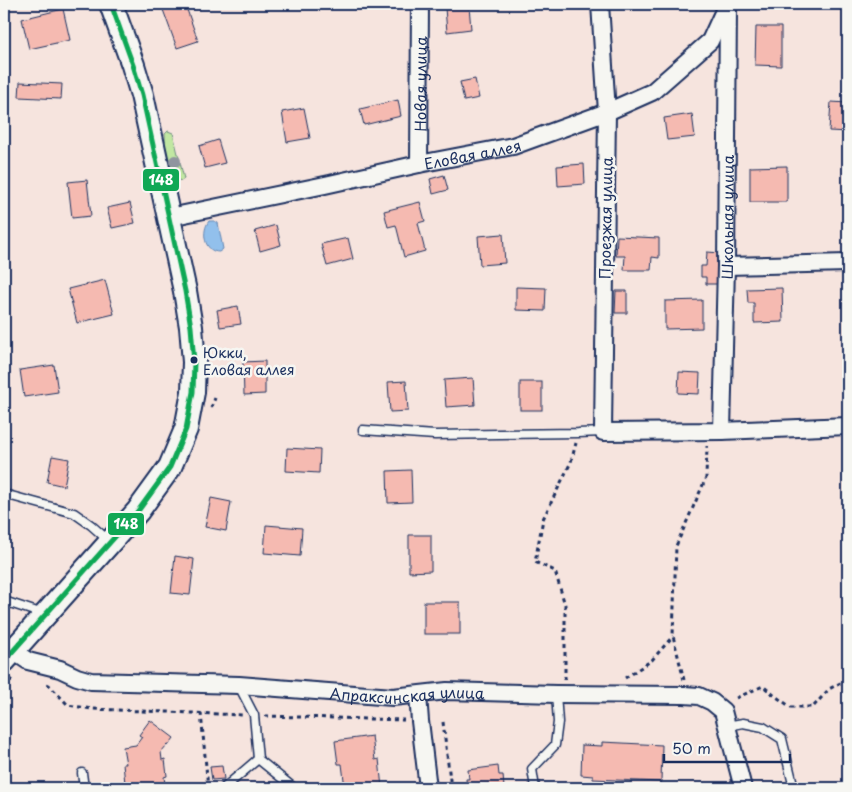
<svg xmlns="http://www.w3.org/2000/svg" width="852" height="792" font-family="'Playpen Sans',sans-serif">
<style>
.green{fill:#c1e7a2;stroke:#6e8b80}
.water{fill:#92c0ec;stroke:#6286b3}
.building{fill:#f5bab1;stroke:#1b2f5e}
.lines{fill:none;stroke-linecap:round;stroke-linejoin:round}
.lane-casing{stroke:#1b2f5e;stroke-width:11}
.street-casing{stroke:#1b2f5e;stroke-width:20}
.secondary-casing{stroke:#1b2f5e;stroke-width:26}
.path{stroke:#1b2f5e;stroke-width:3;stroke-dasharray:4 4;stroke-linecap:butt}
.lane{stroke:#f6f6f2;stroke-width:8}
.street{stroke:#f6f6f2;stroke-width:16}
.secondary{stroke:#f6f6f2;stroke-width:22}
.bus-1-casing{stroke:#f6f6f2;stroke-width:9}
.bus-1{stroke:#10a855;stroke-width:5}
.tree{fill:#90959f}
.bus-dot{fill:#1b2f5e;stroke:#f6f6f2;stroke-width:2}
.labels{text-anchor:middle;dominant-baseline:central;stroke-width:5;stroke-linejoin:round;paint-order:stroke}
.bus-label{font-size:14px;fill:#1b2f5e;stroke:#f6f6f2;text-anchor:start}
.street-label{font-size:15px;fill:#1b2f5e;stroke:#f6f6f2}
.line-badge{stroke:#f6f6f2;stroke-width:2}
.badge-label{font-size:14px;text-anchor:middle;font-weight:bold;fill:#fff}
</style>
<rect width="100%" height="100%" fill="#f6e4de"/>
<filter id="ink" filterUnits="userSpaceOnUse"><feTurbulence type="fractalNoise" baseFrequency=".02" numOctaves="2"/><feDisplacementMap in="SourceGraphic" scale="10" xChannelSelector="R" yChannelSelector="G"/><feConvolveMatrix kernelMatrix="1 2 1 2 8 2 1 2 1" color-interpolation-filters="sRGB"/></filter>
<g filter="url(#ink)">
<!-- green -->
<path class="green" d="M168 131 173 133 184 179 181 181C162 175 166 150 165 134Z"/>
<!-- water -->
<path class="water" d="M209 221H214L218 223 223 249 219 252C204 252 201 231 209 221Z"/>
<!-- building -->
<g class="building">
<polygon points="170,4 185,4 198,41 177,48 162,7"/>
<polygon points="469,6 471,29 447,32 445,8"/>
<polygon points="63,9 70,40 29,49 22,19"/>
<polygon points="756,27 781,27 781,66 755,65"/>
<polygon points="475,79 479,98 464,101 460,82"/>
<polygon points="20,82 62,84 61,99 19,97"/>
<polygon points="398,100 401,116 364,125 360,109"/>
<polygon points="831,102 848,103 848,132 829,131"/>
<polygon points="304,108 310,138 287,142 282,112"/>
<polygon points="692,114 695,137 667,140 664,118"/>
<polygon points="218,140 225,163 205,168 199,146"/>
<polygon points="584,164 585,184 558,186 557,166"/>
<polygon points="787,166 787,202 750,202 750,167"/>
<polygon points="444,175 448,190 433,194 430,179"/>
<polygon points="87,180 91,216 72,218 68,182"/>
<polygon points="420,202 425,221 418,223 425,251 404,257 396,225 388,227 384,211"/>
<polygon points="130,203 135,223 112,228 107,208"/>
<polygon points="276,225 281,245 260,251 255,231"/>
<polygon points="503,234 505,263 480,265 478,236"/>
<polygon points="617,236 659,238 659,258 652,257 651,270 624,270 625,256 616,256"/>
<polygon points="348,238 353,259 327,266 321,244"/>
<polygon points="707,252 721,253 720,284 706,284 706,277 701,277 701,266 706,266"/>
<polygon points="105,280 114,314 77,323 68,289"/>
<polygon points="516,287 546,288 545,311 516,310"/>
<polygon points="782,288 783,322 754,323 754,303 748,303 747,289"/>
<polygon points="616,291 627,291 627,313 615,313"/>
<polygon points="702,300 702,328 665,329 665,301"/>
<polygon points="238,306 241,324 220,327 217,310"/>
<polygon points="265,361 265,394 244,395 243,362"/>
<polygon points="54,365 58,392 24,397 20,370"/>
<polygon points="679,372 700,373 699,394 678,393"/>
<polygon points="473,378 475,405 446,407 444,380"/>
<polygon points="406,381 408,411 390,412 388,382"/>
<rect x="520" y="382" width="22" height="28"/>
<polygon points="287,448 320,450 319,473 286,471"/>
<polygon points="52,456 69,459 64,486 47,482"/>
<polygon points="411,470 412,502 388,503 387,471"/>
<polygon points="211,498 231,502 226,531 205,527"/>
<polygon points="266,525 302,528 300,556 264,553"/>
<polygon points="409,535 431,535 431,571 409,572"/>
<polygon points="175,556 194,559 190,595 171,593"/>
<rect x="424" y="602" width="36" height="32"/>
<polygon points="150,720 174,738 168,746 167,745 161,752 162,760 165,759 167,776 164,777 165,784 170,788 129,788 128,782 125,783 123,764 126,764 123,747 136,745 142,737 139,735"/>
<polygon points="372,736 375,760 379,759 382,788 345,788 342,764 338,764 335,741"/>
<polygon points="602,742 662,745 661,782 593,779 593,776 581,775 582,745 602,746"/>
<polygon points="222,766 224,779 212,780 210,767"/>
<polygon points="498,766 499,775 503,775 504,788 467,788 466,779 469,779 468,770"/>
</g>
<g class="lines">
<defs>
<g id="lane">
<polyline points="363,430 435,435 578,433 603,432"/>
<polyline points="4,494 74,513 91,525 109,541"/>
<polyline points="4,601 43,614"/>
<polyline points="239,686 254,715 258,759 294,788"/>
<polyline points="727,726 743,723 763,727 782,739 794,788"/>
<polyline points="82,773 84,788"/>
<polyline points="224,788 258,759"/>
<polyline points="535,788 532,769 555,745 558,722 556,694"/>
</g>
<g id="street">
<polyline points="600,4 607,112 603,432 722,431 848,426"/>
<path id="s1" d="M419 164 420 4"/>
<path id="s2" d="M170 217 325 185 419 164 513 146 607 112 652 92 710 41 727 4"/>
<polyline points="726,266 848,263"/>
<path id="s3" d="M722 431 726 266 728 8"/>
<path id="s4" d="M13 651 28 661 60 669 77 677 91 681 239 685 393 697 447 691 556 694 684 695 699 696 712 702 723 711 743 788"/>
<polyline points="418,695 420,721 428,788"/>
</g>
<polyline id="secondary" points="4,661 138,511 170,467 186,429 193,392 194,362 191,327 185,291 142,95 133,65 111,4"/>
</defs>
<!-- lane casing -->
<use href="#lane" class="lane-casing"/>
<!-- street casing -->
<use href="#street" class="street-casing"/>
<!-- secondary casing -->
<use href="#secondary" class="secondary-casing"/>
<!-- path -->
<g class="path">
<polyline points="211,408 215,398"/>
<polyline points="625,678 652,660 673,636"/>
<polyline points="565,680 565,605 555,571 535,562 543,519 571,462 576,443"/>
<polyline points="684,680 673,636 676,546 706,478 707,446"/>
<polyline points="47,684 49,685 68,705 92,709 242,715"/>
<polyline points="4,688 12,679"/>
<polyline points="736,698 763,686 775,696 791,707 813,707 829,689 848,679"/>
<polyline points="201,713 208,788"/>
<polyline points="265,716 404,720"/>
<polyline points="443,722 451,788"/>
</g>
<!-- lane -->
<use href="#lane" class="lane"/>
<!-- street -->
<use href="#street" class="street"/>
<!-- secondary -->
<use href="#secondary" class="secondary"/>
<defs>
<polyline id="bus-1" points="4,661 138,511 170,467 186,429 193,392 194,362 191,327 185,291 142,95 133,65 111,4"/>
</defs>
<!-- bus-1 casing -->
<use href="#bus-1" class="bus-1-casing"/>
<!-- bus-1 -->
<use href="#bus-1" class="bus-1"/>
</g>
<!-- trees -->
<circle class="tree" cx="175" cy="161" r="6"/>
</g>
<!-- markers -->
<circle class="bus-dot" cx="194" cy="360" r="4.5"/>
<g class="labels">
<!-- bus labels -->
<g class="bus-label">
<text x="203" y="352">Юкки,<tspan x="203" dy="17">Еловая аллея</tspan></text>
</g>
<!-- street labels -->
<g class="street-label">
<text stroke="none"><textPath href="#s1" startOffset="80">Новая улица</textPath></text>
<text stroke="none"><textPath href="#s2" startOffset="309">Еловая аллея</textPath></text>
<text stroke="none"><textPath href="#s3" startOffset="214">Школьная улица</textPath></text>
<text transform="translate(605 218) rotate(-89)">Проезжая улица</text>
<text stroke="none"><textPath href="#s4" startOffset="401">Апраксинская улица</textPath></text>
</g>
</g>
<g class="line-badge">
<rect x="142" y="168" width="38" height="24" rx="5" fill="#10a855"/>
<rect x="107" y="512" width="38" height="24" rx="5" fill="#10a855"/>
</g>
<g class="badge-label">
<text x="161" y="185">148</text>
<text x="126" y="529">148</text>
</g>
<!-- margin -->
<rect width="852" height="792" fill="none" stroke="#f6f6f2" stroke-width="20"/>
<rect x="10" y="10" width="832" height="772" fill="none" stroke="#1b2f5e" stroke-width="2" filter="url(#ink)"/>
<!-- scale -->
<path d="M664 754v8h126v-8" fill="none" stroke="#1b2f5e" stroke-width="2.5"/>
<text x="672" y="754" font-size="15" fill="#1b2f5e" stroke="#f6f6f2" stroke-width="4" paint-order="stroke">50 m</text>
</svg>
